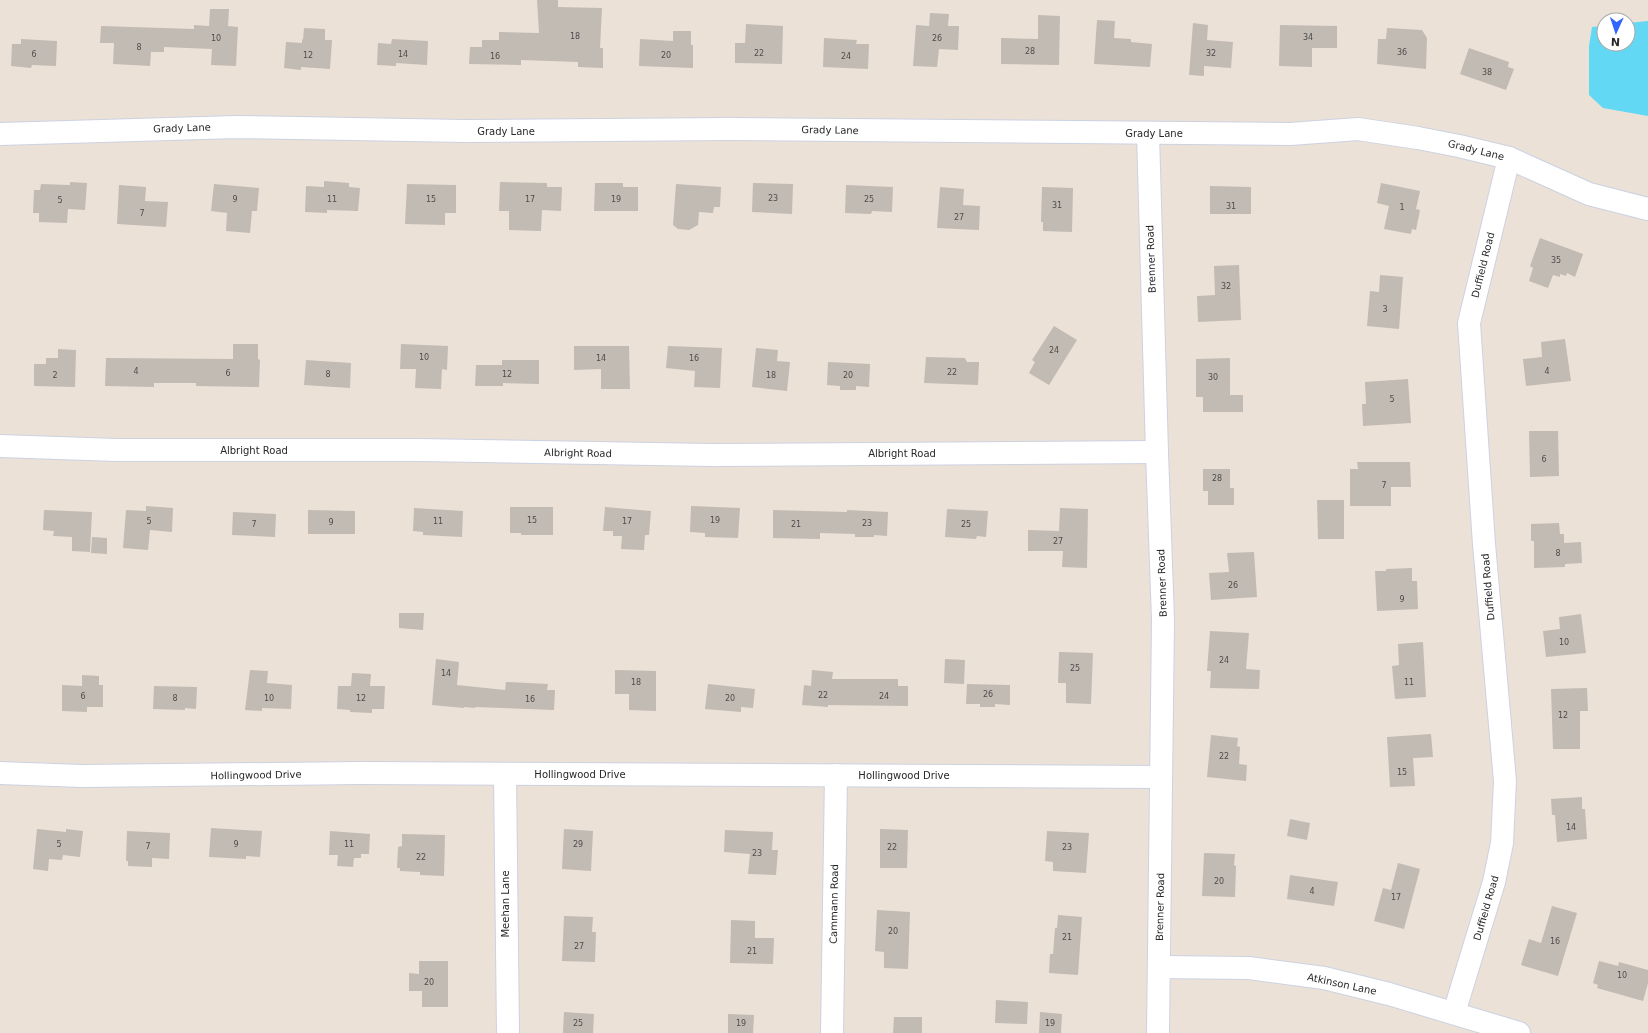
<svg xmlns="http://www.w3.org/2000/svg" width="1648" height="1033" font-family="'DejaVu Sans',sans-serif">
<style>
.water{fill:#62d8f5}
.building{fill:#c2bbb4}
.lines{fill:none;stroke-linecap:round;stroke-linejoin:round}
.minor-casing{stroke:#ccd2e2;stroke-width:24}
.minor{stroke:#fff;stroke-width:22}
.labels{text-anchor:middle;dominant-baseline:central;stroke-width:4;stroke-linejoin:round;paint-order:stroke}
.number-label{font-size:8px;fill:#4e4c4a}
.street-label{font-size:10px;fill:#272727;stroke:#fff}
</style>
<rect width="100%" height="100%" fill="#ebe1d7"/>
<!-- water -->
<polygon class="water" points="1648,21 1648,116 1603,108 1589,95 1589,46 1592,27 1604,26 1604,44 1628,44 1628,23"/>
<!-- building -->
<g class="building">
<polygon points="537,0 558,0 558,7 602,8 600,48 603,48 603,68 578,67 578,62 521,60 521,65 469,64 470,47 482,47 482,40 499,40 499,32 539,33"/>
<polygon points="210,9 229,9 228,26 238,27 236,66 211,65 212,49 164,47 164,52 151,52 150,66 113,64 114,43 100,43 101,26 194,29 194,25 209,26"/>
<polygon points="930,13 949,14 948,26 959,26 958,50 939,49 937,67 913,66 916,25 929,26"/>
<polygon points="1038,15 1060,16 1059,65 1001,64 1001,38 1038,39"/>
<polygon points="1097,20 1115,21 1114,38 1131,39 1131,42 1152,44 1150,67 1094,64"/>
<polygon points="1193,23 1208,25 1207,40 1233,42 1231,68 1204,66 1204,76 1189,75"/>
<polygon points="746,24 783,26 782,64 735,63 735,43 745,43"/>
<polygon points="1280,25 1337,26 1337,48 1312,48 1312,67 1279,66"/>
<polygon points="304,28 325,29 325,40 332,40 330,69 301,67 301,70 284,68 286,42 302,43 302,39 303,40"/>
<polygon points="1387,28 1422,30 1427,38 1426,69 1377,64 1378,39 1386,39"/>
<polygon points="673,31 691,31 691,45 693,45 693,68 639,66 640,39 673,41"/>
<polygon points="824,38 857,40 856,44 869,44 868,69 823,67"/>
<polygon points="21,39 57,41 56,66 32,65 31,68 11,66 12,44 21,44"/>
<polygon points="392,39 428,41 427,65 396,63 396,66 377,65 378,43 391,44"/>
<polygon points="1469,48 1509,62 1508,67 1514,69 1506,90 1460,74"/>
<polygon points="324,181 349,183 349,187 360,188 358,211 327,210 327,213 305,212 306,186 324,187"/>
<polygon points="70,182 87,183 85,210 68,209 67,223 39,222 39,213 33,213 34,190 40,190 41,184 70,185"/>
<polygon points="500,182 547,183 547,187 562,187 561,211 542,210 541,231 509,230 509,211 499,211"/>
<polygon points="595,183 623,183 623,187 638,187 638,211 594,211"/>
<polygon points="753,183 793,184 792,214 752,212"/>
<polygon points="1381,183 1420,191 1416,209 1420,210 1416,230 1412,229 1411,234 1384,229 1389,206 1377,203"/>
<polygon points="214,184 259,188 257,211 252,211 250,233 226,231 227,213 211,211"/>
<polygon points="407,184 456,185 456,213 445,213 445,225 405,224"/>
<polygon points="676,184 721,187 720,207 714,207 713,213 699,212 698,225 689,230 678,229 673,225"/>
<polygon points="119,185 146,187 145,201 168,202 166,227 117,224"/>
<polygon points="846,185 893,187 892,212 872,211 871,214 845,213"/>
<polygon points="1210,186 1251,187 1251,214 1210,214"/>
<polygon points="940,187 964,189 963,205 980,206 979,230 937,228"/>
<polygon points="1042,187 1073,188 1072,232 1043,231 1043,222 1041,222"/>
<polygon points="1540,238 1583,254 1575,277 1567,273 1566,276 1560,274 1560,277 1553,275 1548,288 1529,281 1533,268 1530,266"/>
<polygon points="1239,265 1241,320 1198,322 1197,296 1215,295 1214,266"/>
<polygon points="1380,275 1403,277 1399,329 1367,326 1370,291 1379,292"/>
<polygon points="1054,326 1077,340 1049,385 1029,373 1035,362 1032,360"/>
<polygon points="1565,339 1571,381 1526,386 1523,359 1542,357 1541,342"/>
<polygon points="233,344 258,344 258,359 260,360 259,387 196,386 196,383 154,383 154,387 105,386 106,358 233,359"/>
<polygon points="401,344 448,346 447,370 442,369 441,389 415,388 416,369 400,369"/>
<polygon points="574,346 629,346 630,389 601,389 601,369 574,370"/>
<polygon points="668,346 722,348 720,388 694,387 695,371 666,368"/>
<polygon points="756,348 778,350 777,361 790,362 787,391 752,387"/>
<polygon points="58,349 76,350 75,387 34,386 34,364 46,364 46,358 58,358"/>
<polygon points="926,357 965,358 967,362 979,362 978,385 924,383"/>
<polygon points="1230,358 1230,395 1243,395 1243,412 1203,412 1203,397 1196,397 1196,359"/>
<polygon points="306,360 351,363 350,388 304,385"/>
<polygon points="502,360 539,360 539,384 503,383 503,386 475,386 476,365 502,365"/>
<polygon points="828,362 870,364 869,387 856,386 856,390 840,390 840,386 827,385"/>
<polygon points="1408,379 1411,423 1363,426 1362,404 1366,404 1365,382"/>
<polygon points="1529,431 1558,431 1559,476 1530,477"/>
<polygon points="1357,462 1410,462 1411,487 1391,487 1391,506 1350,506 1350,469 1358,469"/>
<polygon points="1203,469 1230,469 1230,488 1234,488 1234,505 1208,505 1208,491 1203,491"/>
<polygon points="1317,500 1344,500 1344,539 1318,539"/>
<polygon points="146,506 173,508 172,532 150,530 148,550 123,548 126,510 146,511"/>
<polygon points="691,506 740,508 738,538 705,537 705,533 690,532"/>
<polygon points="510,507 553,507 553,535 521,535 521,533 510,533"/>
<polygon points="605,507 651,511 649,535 645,535 644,550 621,549 622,536 613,536 613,531 603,531"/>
<polygon points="414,508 463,511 462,537 423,535 423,532 413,531"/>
<polygon points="1060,508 1088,509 1087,568 1062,567 1063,551 1028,551 1028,530 1059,531"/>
<polygon points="947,509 988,511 986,537 977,536 976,539 945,537"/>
<polygon points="44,510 92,512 90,552 72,551 72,537 53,536 54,531 43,530"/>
<polygon points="308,510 355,511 355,534 308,534"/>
<polygon points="773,510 847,512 847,510 888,512 887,536 874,535 874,537 855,537 855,534 820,533 820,539 773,538"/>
<polygon points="233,512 276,514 275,537 232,535"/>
<polygon points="1559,523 1560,534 1564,534 1564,543 1581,542 1582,563 1565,564 1565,567 1534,568 1534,541 1531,541 1531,524"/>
<polygon points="92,537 107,538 107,554 91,553"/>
<polygon points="1254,552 1257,597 1211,600 1209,573 1229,572 1227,553"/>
<polygon points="1412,568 1412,581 1417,581 1418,609 1377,611 1375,571 1386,571 1386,569"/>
<polygon points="399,613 424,613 423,630 399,628"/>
<polygon points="1581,614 1586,653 1546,657 1543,631 1560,629 1559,617"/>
<polygon points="1210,631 1249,633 1246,669 1260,670 1259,689 1210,688 1211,671 1207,671"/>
<polygon points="1423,642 1426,697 1395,699 1392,666 1399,665 1398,644"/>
<polygon points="1059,652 1093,653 1091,704 1066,703 1066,683 1058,683"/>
<polygon points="436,659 459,662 457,685 505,690 506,682 548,684 547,690 555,690 554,710 475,707 475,708 464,707 464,708 432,705"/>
<polygon points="945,659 965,660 964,684 944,683"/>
<polygon points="250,670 268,671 267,683 292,685 291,709 262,708 262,711 245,710"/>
<polygon points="615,670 656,671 656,711 629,710 629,694 615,694"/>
<polygon points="812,670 833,672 832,679 898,679 898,686 908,686 908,706 828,705 828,707 802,705 804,685 811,686"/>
<polygon points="352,673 371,674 370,686 385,686 384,709 372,709 372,713 350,712 350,710 337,709 338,686 351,686"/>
<polygon points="82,675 99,676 99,685 103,685 103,707 87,707 87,712 62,711 62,685 82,686"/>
<polygon points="708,684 755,689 753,708 741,707 741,712 705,709"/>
<polygon points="967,684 1010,685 1010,705 995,704 995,707 980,707 980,704 966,704"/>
<polygon points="154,686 197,687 196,709 185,708 185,710 153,709"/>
<polygon points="1587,688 1588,711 1580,711 1580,749 1553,749 1551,689"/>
<polygon points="1431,734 1433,757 1413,758 1415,786 1390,787 1387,737"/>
<polygon points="1211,735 1238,738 1237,746 1240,747 1239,764 1247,765 1246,781 1207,777"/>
<polygon points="1582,797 1582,809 1585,809 1587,839 1557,842 1555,815 1552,815 1551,799"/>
<polygon points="1290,819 1310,823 1307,840 1287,836"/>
<polygon points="211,828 262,831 260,857 246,856 246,859 209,857"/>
<polygon points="37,829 66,832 66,829 83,831 80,857 63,855 62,860 49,859 48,871 33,869"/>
<polygon points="564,829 593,831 591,871 562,869"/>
<polygon points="880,829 908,830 907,868 880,868"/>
<polygon points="725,830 773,832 772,850 778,850 776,875 748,874 750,854 724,852"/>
<polygon points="127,831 170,833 169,859 152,858 152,867 128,866 128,861 126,861"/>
<polygon points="330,831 370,834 369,854 361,854 361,858 354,858 353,867 337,866 338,855 329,855"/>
<polygon points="1047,831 1089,833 1086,873 1053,871 1053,862 1045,861"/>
<polygon points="402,834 445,835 444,876 420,875 420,872 400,871 400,868 397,868 398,847 402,846"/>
<polygon points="1204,853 1235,854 1234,865 1236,866 1235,897 1202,896"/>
<polygon points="1398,863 1420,869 1404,929 1374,921 1383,888 1391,890"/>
<polygon points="1290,875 1338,882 1334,906 1287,899"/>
<polygon points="1552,906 1577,913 1558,976 1521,965 1529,939 1541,943"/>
<polygon points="877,910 910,912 908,969 884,968 884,952 875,951"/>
<polygon points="1058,915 1082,917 1078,975 1049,973 1050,954 1053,954 1055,928 1057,928"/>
<polygon points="564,916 593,917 592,932 596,932 595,962 562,961"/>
<polygon points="731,920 755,921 755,938 774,938 773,964 730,963"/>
<polygon points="419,961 448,961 448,1007 422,1007 422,991 409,991 409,973 419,974"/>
<polygon points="1599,961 1618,966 1619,962 1648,970 1648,983 1643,1001 1597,988 1598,985 1593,983"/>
<polygon points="996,1000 1028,1002 1027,1024 995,1023"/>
<polygon points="564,1012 594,1014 593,1033 563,1033"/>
<polygon points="1040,1012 1062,1014 1061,1033 1039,1033"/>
<polygon points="728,1014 754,1015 753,1033 728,1033"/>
<polygon points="894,1017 922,1017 922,1033 893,1033"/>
</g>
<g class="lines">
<defs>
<g id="minor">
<polyline points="1148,133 1157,452 1163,620 1158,1033"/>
<polyline points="0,134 237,127 464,131 728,129 1290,134 1358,129 1418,138 1459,146 1509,158 1589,194 1648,209"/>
<polyline points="0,446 117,450 419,450 711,455 1157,452"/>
<polyline points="0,773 82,776 359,773 1161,777"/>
<polyline points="505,774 508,1033"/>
<polyline points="1159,967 1249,968 1324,978 1389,994 1519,1033"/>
<polyline points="1454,1013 1494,882 1502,843 1505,781 1484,544 1469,323 1509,158"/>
<polyline points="832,1033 836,775"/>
</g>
</defs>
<!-- minor casing -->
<use href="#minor" class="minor-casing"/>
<!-- minor -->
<use href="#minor" class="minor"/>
</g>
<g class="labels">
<!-- number labels -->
<g class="number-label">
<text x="575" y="36">18</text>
<text x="1308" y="37">34</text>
<text x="216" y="38">10</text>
<text x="937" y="38">26</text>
<text x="139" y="47">8</text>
<text x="1030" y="51">28</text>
<text x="1402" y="52">36</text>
<text x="759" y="53">22</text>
<text x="1211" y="53">32</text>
<text x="34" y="54">6</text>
<text x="403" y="54">14</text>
<text x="308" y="55">12</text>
<text x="666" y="55">20</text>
<text x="495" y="56">16</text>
<text x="846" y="56">24</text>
<text x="1487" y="72">38</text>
<text x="773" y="198">23</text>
<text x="235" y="199">9</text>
<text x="332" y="199">11</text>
<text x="431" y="199">15</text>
<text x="530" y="199">17</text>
<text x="616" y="199">19</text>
<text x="869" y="199">25</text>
<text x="60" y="200">5</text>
<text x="1057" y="205">31</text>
<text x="1231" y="206">31</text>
<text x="1402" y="207">1</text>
<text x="142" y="213">7</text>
<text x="959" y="217">27</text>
<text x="1556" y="260">35</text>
<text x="1226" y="286">32</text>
<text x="1385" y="309">3</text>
<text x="1054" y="350">24</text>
<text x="424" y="357">10</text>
<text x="601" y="358">14</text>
<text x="694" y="358">16</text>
<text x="136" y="371">4</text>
<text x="1547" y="371">4</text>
<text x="952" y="372">22</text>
<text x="228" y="373">6</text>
<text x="328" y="374">8</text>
<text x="507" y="374">12</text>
<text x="55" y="375">2</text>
<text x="771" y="375">18</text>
<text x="848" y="375">20</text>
<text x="1213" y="377">30</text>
<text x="1392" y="399">5</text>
<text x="1544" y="459">6</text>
<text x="1217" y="478">28</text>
<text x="1384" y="485">7</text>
<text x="532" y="520">15</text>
<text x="715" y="520">19</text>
<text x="149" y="521">5</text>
<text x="438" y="521">11</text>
<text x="627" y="521">17</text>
<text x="331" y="522">9</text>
<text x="867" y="523">23</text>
<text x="254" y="524">7</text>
<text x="796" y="524">21</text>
<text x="966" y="524">25</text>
<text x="1058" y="541">27</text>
<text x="1558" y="553">8</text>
<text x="1233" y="585">26</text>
<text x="1402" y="599">9</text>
<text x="1564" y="642">10</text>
<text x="1224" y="660">24</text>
<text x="1075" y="668">25</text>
<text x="446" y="673">14</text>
<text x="636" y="682">18</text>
<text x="1409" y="682">11</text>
<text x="988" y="694">26</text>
<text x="823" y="695">22</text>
<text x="83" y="696">6</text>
<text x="884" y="696">24</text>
<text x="175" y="698">8</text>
<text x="269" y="698">10</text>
<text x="361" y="698">12</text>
<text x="730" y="698">20</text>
<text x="530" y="699">16</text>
<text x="1563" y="715">12</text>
<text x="1224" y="756">22</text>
<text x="1402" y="772">15</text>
<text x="1571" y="827">14</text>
<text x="59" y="844">5</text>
<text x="236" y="844">9</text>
<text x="349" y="844">11</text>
<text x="578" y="844">29</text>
<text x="148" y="846">7</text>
<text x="892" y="847">22</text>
<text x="1067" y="847">23</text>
<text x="757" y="853">23</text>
<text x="421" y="857">22</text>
<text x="1219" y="881">20</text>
<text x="1312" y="891">4</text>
<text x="1396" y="897">17</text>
<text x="893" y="931">20</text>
<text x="1067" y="937">21</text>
<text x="1555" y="941">16</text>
<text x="579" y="946">27</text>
<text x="752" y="951">21</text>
<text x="1622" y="975">10</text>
<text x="429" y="982">20</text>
<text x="578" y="1023">25</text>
<text x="741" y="1023">19</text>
<text x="1050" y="1023">19</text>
</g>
<!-- street labels -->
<g class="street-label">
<text transform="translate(182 128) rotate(-2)">Grady Lane</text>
<text transform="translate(830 130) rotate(1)">Grady Lane</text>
<text x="506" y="131">Grady Lane</text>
<text x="1154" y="133">Grady Lane</text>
<text transform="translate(1476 150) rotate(14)">Grady Lane</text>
<text transform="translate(1151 259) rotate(-92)">Brenner Road</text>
<text transform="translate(1483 265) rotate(-76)">Duffield Road</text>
<text x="254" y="450">Albright Road</text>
<text transform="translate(578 453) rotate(1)">Albright Road</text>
<text x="902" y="453">Albright Road</text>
<text transform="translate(1162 583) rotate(-92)">Brenner Road</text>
<text transform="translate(1488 587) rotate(-95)">Duffield Road</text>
<text x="580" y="774">Hollingwood Drive</text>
<text transform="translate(256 775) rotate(-1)">Hollingwood Drive</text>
<text x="904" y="775">Hollingwood Drive</text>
<text transform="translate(505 904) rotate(-90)">Meehan Lane</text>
<text transform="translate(834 904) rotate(-89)">Cammann Road</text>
<text transform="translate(1160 907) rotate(-89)">Brenner Road</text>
<text transform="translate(1486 908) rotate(-74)">Duffield Road</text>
<text transform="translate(1342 984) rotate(12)">Atkinson Lane</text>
</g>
</g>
<!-- north arrow -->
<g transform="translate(1616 32) rotate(183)"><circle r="19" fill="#ffffff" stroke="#a9a9a9"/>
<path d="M0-3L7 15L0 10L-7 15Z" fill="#3066ff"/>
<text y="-6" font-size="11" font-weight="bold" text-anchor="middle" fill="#272727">N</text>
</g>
</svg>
